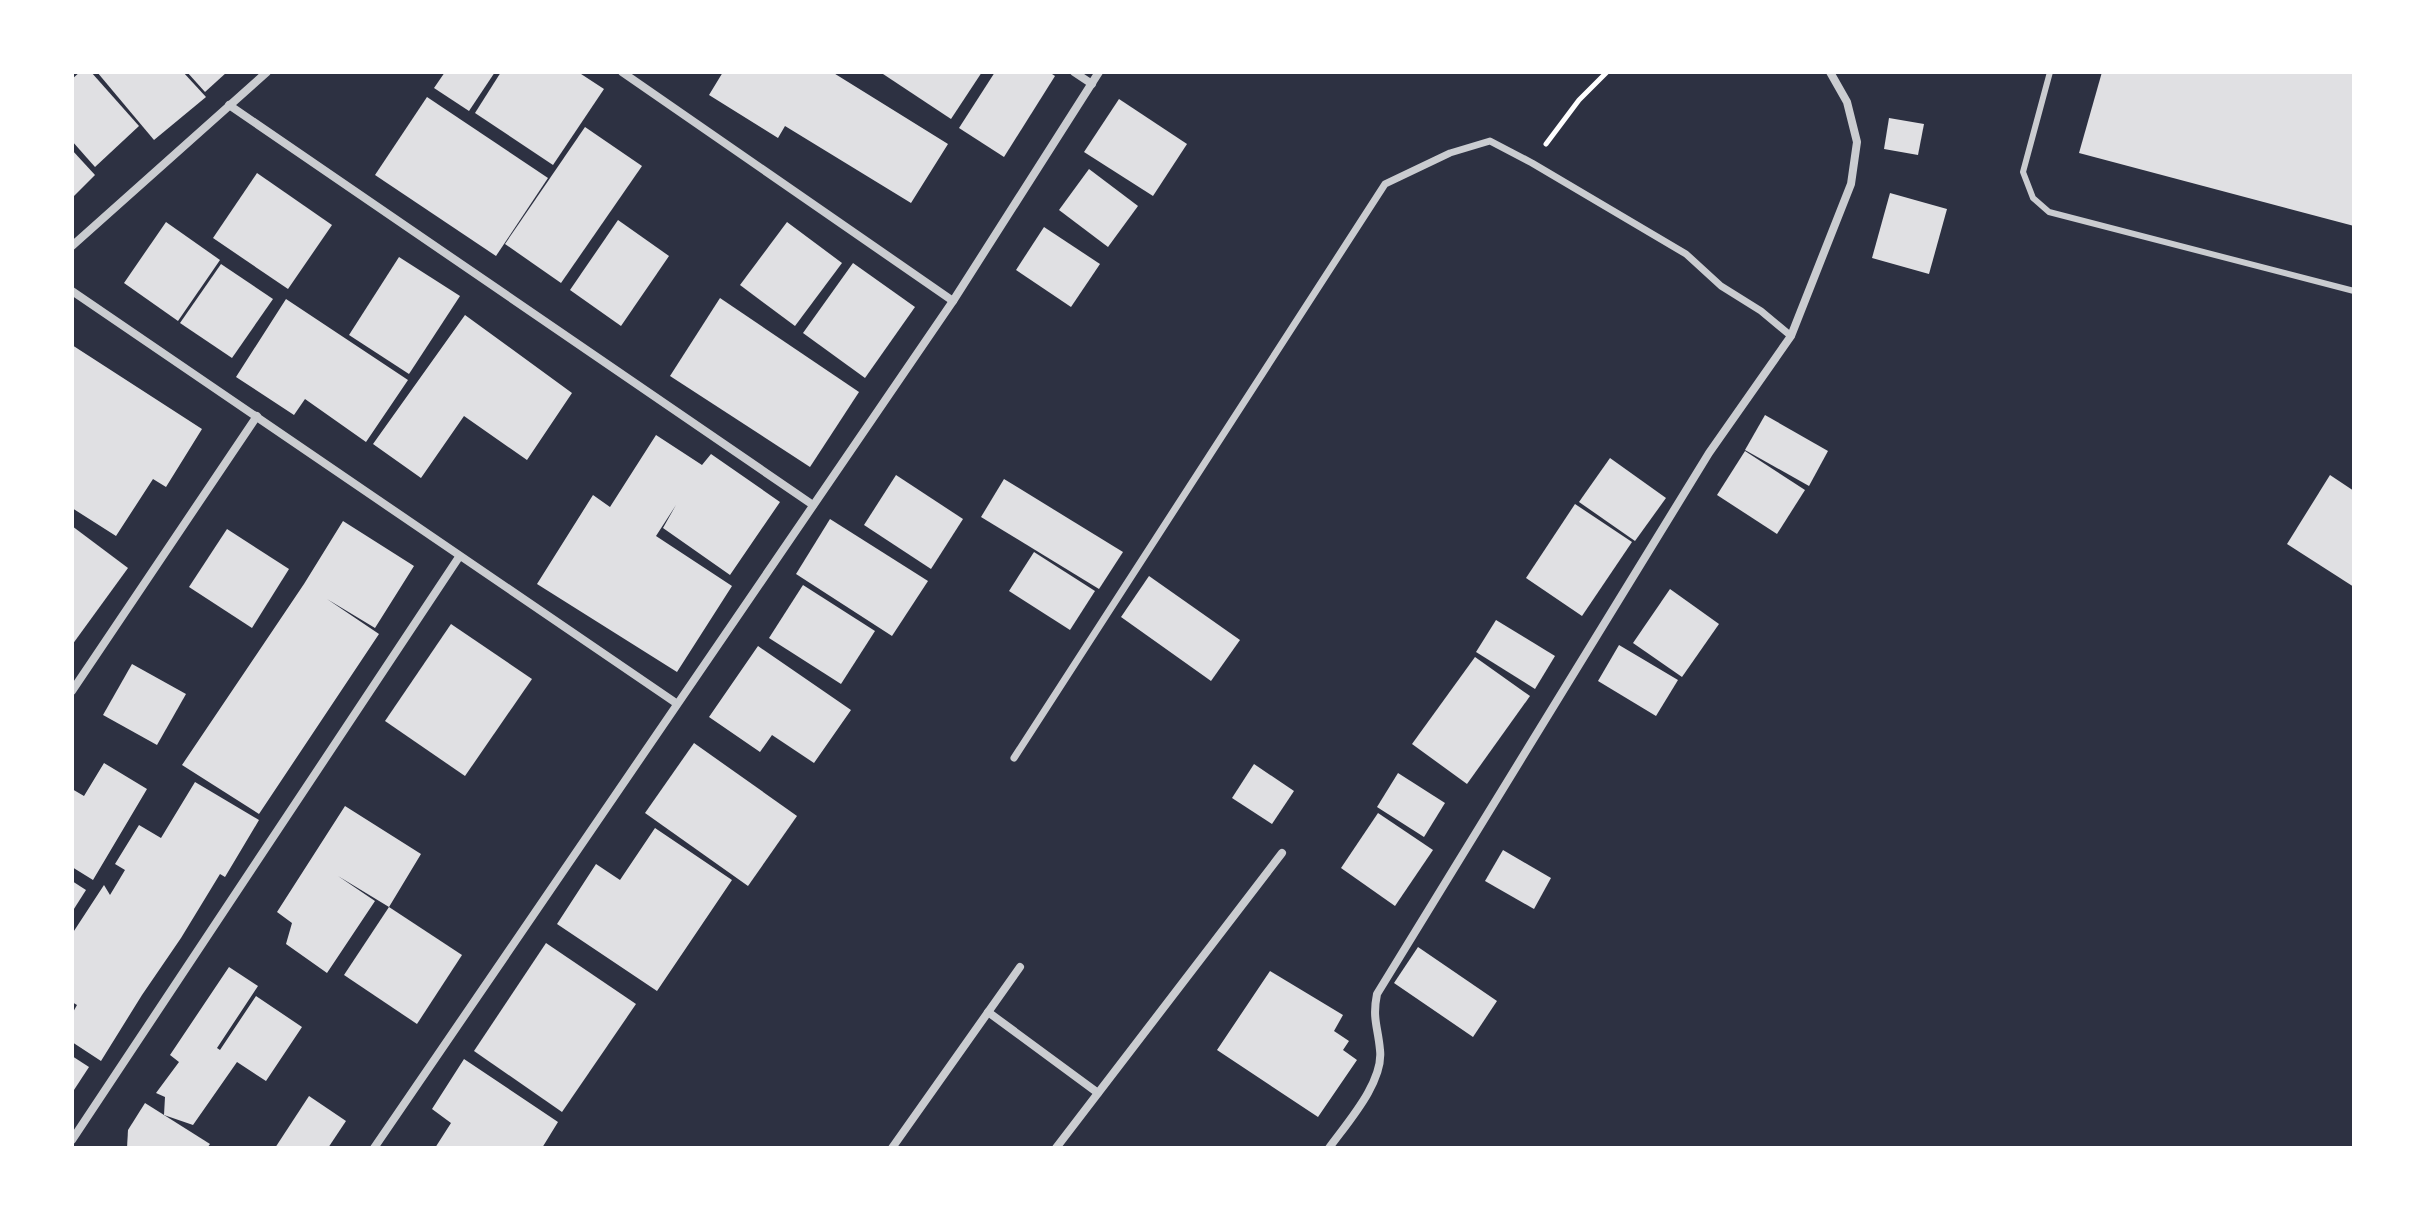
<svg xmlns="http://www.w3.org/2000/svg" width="2426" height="1220" font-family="'Varela Round',sans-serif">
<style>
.building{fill:#e0e0e3}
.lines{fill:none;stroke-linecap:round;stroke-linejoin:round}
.path{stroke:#fff;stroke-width:5}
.service{stroke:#caccd0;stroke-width:6}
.pedestrian{stroke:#caccd0;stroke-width:7}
.minor{stroke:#caccd0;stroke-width:8}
</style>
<rect width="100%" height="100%" fill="#2d3142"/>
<!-- building -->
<g class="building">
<polygon points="80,72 91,72 139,126 95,167 72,141 72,79"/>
<polygon points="97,72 183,72 206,97 154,140"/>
<polygon points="187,72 227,72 205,92"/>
<polygon points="445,72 495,72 469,111 434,88"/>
<polygon points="501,72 578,72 604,89 553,165 475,113"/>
<polygon points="723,72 832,72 948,144 911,203 785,126 778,138 709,95"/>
<polygon points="880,72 982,72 951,119"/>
<polygon points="995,72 1049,72 1055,76 1004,157 959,128"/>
<polygon points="2102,72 2354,72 2354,226 2079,153"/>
<polygon points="427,97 548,178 496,256 375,175"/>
<polygon points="1119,99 1187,144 1153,196 1084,152"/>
<polygon points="1889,118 1924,124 1918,155 1884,149"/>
<polygon points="585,127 642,166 561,283 505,244"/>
<polygon points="72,150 95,175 72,198"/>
<polygon points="1089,169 1138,206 1108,247 1059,210"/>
<polygon points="257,173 332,225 288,289 213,238"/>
<polygon points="1890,193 1947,209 1929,274 1872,258"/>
<polygon points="618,220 669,256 621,326 570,290"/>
<polygon points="166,222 220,260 178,321 124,283"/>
<polygon points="787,222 842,263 795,326 740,285"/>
<polygon points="1044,227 1100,264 1071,307 1016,270"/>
<polygon points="399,257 460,296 409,374 349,335"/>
<polygon points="853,263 915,307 865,378 803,333"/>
<polygon points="221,264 273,299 232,358 180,323"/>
<polygon points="720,298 859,392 810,467 670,376"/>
<polygon points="286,299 408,380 366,442 305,399 294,415 236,377"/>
<polygon points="465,315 572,393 527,460 464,416 421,478 373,444"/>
<polygon points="72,345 202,429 166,487 153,479 116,536 72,508"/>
<polygon points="1765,415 1828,451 1809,486 1745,450"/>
<polygon points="656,435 702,465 711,454 780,502 730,575 663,528 676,505 656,536 732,586 677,672 537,584 593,495 610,507"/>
<polygon points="1745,451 1805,490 1777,534 1717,495"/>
<polygon points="1610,458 1666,498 1635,541 1579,502"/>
<polygon points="896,475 963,519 931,569 864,525"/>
<polygon points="2330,475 2354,491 2354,587 2287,544"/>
<polygon points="1004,479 1123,552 1099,589 981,517"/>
<polygon points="1575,504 1632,542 1582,616 1526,578"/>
<polygon points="830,519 928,581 892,636 796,574"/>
<polygon points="343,521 414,566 375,628 327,599 379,634 259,814 182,765 304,584"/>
<polygon points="72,526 128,568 72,645"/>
<polygon points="227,529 289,569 252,628 189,587"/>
<polygon points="1034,552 1095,591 1070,630 1009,591"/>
<polygon points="1149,576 1240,640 1211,681 1121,617"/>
<polygon points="803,585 875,631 841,684 769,638"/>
<polygon points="1670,589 1719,624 1682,677 1633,643"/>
<polygon points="1496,620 1555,656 1535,689 1476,652"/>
<polygon points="451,624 532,679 465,776 385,721"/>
<polygon points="1619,645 1678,680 1656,716 1598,681"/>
<polygon points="758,646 851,710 814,763 772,735 760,752 709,717"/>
<polygon points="1475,657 1530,696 1467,784 1412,744"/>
<polygon points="132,664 186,694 157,745 103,715"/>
<polygon points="694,743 797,816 748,886 645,813"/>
<polygon points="104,763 147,789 93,880 72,867 72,789 84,796"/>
<polygon points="1254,764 1294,791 1272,824 1232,798"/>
<polygon points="1398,773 1445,803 1424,837 1377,807"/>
<polygon points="195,782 259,820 225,877 220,874 181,938 142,995 101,1061 72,1042 72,1014 77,1005 72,1002 72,934 104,885 110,895 125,870 115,864 139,825 161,838"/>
<polygon points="345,806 421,854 389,907 338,876 375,901 327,973 286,944 292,923 277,912"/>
<polygon points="1378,813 1433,850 1395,906 1341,868"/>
<polygon points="655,828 732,880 657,991 557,924 596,864 620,880"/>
<polygon points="1503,850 1551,878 1534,909 1485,881"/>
<polygon points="72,881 86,890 72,912"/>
<polygon points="389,907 462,955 417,1024 344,975"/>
<polygon points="546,943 636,1004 562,1112 474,1051"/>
<polygon points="1418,947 1497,1001 1473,1037 1394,983"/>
<polygon points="229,967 258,986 217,1048 220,1050 256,996 302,1027 266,1081 237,1062 193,1125 164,1115 165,1097 156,1093 179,1062 170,1055"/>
<polygon points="1270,971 1343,1015 1334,1031 1349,1041 1343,1050 1357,1060 1318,1117 1217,1050"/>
<polygon points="72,1056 89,1067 72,1093"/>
<polygon points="464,1059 558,1122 542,1148 435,1148 451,1123 432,1109"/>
<polygon points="309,1096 346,1121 328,1148 275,1148"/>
<polygon points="145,1103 210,1144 207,1148 127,1148 128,1130"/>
</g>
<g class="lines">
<!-- path -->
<polyline class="path" points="1546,144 1579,100 1607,72"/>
<!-- service -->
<polyline class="service" points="2050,72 2023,172 2033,198 2049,212 2354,291"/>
<!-- pedestrian -->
<polyline class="pedestrian" points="1014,758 1385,184 1450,153 1490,141 1532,163 1686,254 1721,286 1761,311 1791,336"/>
<!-- minor -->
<g class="minor">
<polyline points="622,72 953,301"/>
<polyline points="1074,72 1092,84"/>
<polyline points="229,105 813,505"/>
<polyline points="72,246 267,72"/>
<path d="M72 291C274 427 474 567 676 703"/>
<polyline points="72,691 257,416"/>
<polyline points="988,1012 1098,1093"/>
<polyline points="72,1140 459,557"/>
<polyline points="374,1148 953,301 1099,72"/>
<polyline points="892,1148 1020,967"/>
<polyline points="1056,1148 1282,853"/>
<path d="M1329 1148C1347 1123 1384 1082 1380 1050 1378 1027 1372 1019 1377 994L1709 453 1791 336 1851 184 1857 142 1847 102 1830 72"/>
</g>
</g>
<!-- border -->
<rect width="2426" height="1220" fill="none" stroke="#ffffff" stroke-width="148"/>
</svg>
